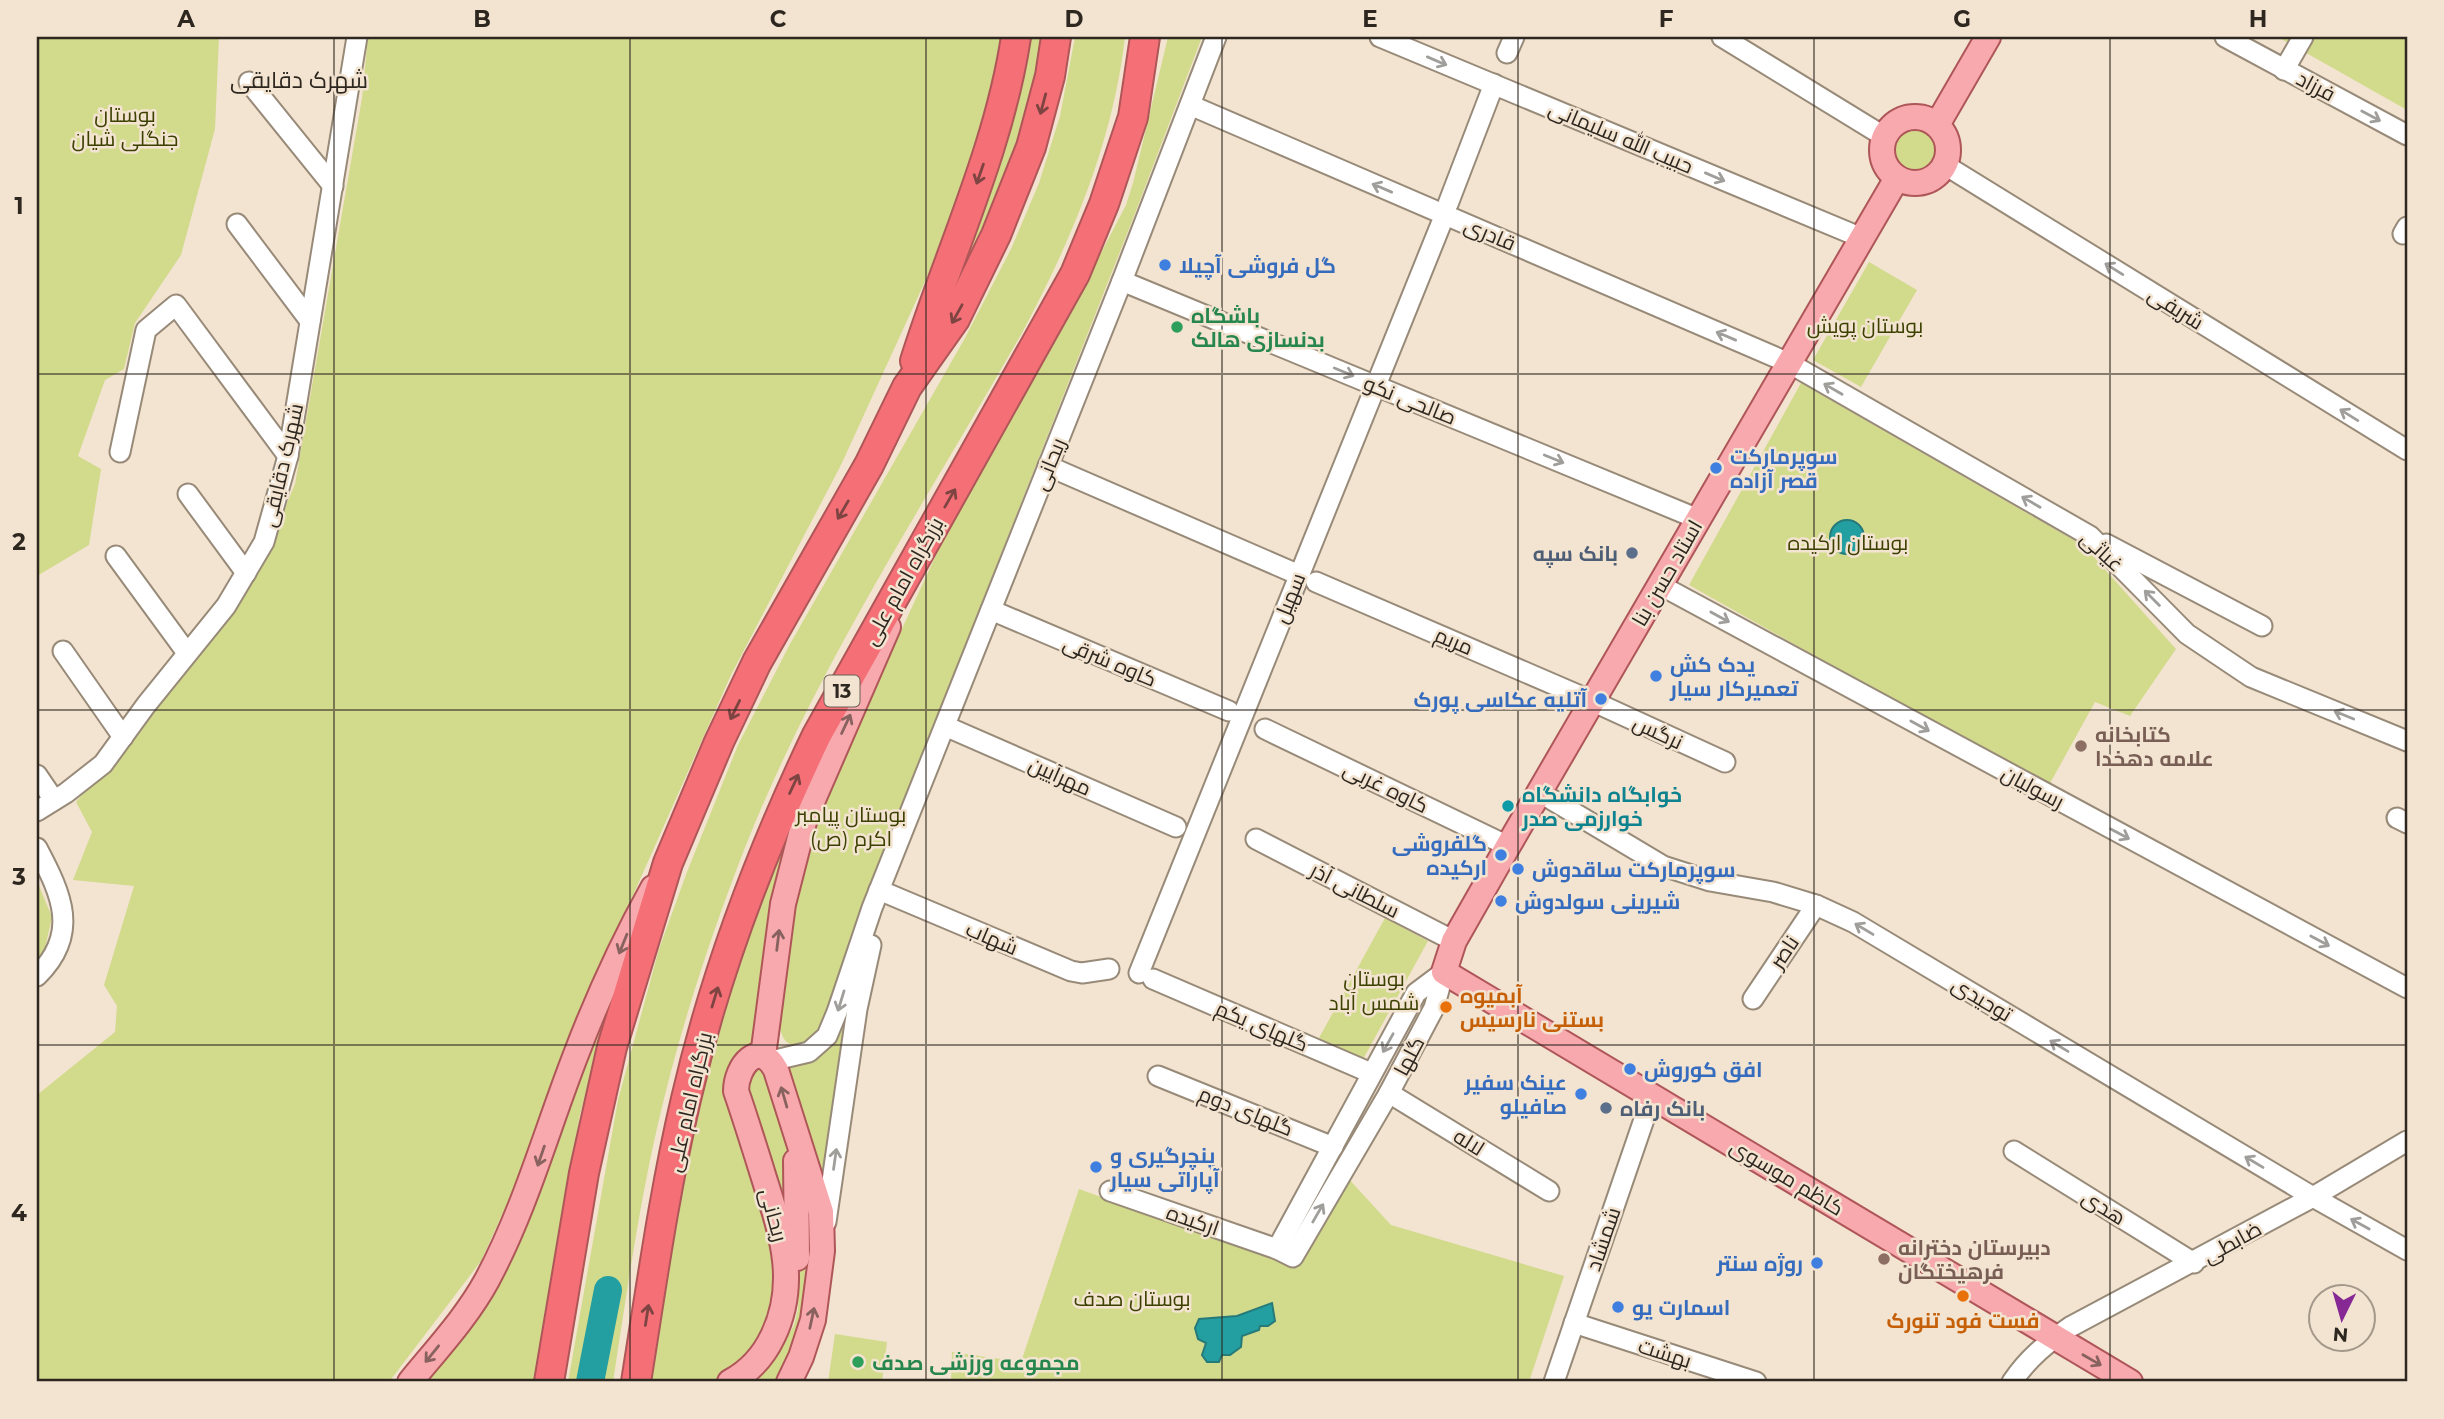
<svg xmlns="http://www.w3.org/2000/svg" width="2444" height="1419" font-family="Montserrat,Cairo,sans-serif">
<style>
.green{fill:#d2da8c}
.water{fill:#239fa1;stroke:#267b7a;stroke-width:2}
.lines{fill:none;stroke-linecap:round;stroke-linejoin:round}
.river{stroke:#239fa1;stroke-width:28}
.minor-casing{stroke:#988a78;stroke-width:23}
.major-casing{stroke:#ae5658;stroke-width:28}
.highway-casing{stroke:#ae5658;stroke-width:32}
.minor{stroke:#fff;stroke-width:19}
.major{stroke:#f8a9ad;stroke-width:24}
.highway{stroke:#f46f76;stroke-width:28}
.oneway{stroke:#a09e9b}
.oneway2{stroke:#7d4442}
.oneway3{stroke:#88625f}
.grid{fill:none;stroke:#2d2720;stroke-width:2;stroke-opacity:0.55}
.shop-dot{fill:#3f7fe0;stroke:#f3e4d1;stroke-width:2.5}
.leisure-dot{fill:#2e9e5b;stroke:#f3e4d1;stroke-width:2.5}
.service-dot{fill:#5c6f8a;stroke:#f3e4d1;stroke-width:2.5}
.education-dot{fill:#8d6e63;stroke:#f3e4d1;stroke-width:2.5}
.culture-dot{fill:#0f9aa8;stroke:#f3e4d1;stroke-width:2.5}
.food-dot{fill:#e8710a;stroke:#f3e4d1;stroke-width:2.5}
.labels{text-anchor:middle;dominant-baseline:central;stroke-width:5;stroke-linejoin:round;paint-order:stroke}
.shield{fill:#f3e4d1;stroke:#686055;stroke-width:2}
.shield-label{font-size:19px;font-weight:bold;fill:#2d2720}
.street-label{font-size:21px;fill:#2d2720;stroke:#f3e4d1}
.park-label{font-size:21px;fill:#3c4000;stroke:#f3e4d1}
.shop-label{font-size:21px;font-weight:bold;fill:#366cbe;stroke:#f3e4d1;text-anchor:start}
.leisure-label{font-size:21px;font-weight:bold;fill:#27864d;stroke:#f3e4d1;text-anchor:start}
.service-label{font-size:21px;font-weight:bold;fill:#4e5e75;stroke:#f3e4d1;text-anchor:end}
.education-label{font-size:21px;font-weight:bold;fill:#785e54;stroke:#f3e4d1;text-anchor:start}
.culture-label{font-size:21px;font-weight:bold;fill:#0d838f;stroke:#f3e4d1;text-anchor:start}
.food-label{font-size:21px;font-weight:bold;fill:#c56008;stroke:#f3e4d1;text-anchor:start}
.neighbourhood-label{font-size:23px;fill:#2d2720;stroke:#f3e4d1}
.neatline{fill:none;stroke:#2d2720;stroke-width:2.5}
.grid-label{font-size:23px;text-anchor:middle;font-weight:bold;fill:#2d2720}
</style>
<rect width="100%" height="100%" fill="#f3e4d1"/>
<!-- green -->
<g class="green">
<polygon points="37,37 219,37 215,129 181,255 135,323 124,369 105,380 78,456 101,469 89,545 37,576"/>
<polygon points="368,37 1005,37 1004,57 954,218 841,465 731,675 614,938 531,1151 481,1261 389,1382 37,1382 37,1095 115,1032 117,1006 104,985 134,886 73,880 92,832 76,802 209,637 263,560 295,484 362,98"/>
<polygon points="1023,37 1047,37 1011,167 964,271 922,355"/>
<path d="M1075 37H1125C1113 142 1072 239 1023 331 927 500 818 664 746 845 710 937 679 1032 657 1128 638 1212 626 1297 613 1382H568L618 1100 659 949 687 872 738 745 790 644 965 338 1011 249 1039 183 1060 116Z"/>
<path d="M1168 37H1202L1134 216 849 940C842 967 836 1006 822 1031 817 1040 805 1046 794 1045 781 1043 781 1030 778 1019L804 841 936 555 997 438 1054 343 1126 205 1133 183Z"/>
<polygon points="2278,37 2407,37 2407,110"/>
<circle cx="1915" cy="149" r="25"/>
<polygon points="1869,262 1917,290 1861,387 1813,360"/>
<polygon points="1801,383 2084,546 2176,649 2130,716 2095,702 2048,787 1689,585"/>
<polygon points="812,781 756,1044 737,1059 775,1230 778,1295 760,1346 719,1382 647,1382 697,1114 728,995 774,862 796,811"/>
<polygon points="37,881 52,917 37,984"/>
<polygon points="1385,918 1428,941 1362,1061 1319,1038"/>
<polygon points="633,936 580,1114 536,1382 422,1382 437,1363"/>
<polygon points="850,997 819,1194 786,1066 799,1062"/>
<polygon points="759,1069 765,1072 788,1147 793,1238 745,1078 753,1071"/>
<polygon points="1347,1177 1391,1225 1564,1276 1529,1382 951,1382 952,1352 1021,1362 1079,1189 1297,1268"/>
<polygon points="812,1196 810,1293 782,1382 753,1382 775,1360 794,1325 798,1309 802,1235"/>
<polygon points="835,1334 887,1342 882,1382 828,1382"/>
</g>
<!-- water -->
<g class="water">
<circle cx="1847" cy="537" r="17"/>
<polygon points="1272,1303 1275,1321 1268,1326 1260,1326 1259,1330 1242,1336 1241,1347 1230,1355 1222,1355 1219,1362 1207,1362 1202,1355 1206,1343 1198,1339 1195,1328 1199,1319 1237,1316"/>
</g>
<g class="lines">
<!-- river -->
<polyline class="river" points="590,1382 608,1290"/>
<defs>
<g id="minor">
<polyline points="1380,37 1862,238"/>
<polyline points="1722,37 1885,137"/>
<polyline points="2225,37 2407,135"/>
<polyline points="1507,53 1514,37"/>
<polyline points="2284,70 2303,37"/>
<polyline points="249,82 333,186"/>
<polyline points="1190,105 1789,363 2090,536 2187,634 2251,677 2407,741"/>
<polyline points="1945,165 2407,450"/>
<polyline points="1448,204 1494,84"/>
<polyline points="237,224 310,321"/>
<polyline points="2403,234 2407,227"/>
<polyline points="1122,281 1698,519"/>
<polyline points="120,452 146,330 176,305 288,456"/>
<polyline points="1048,466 1290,571"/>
<polyline points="188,494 246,573"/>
<polyline points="2106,544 2262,626"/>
<polyline points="116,556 187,653"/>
<polyline points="1316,582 1592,701 1725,762"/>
<polyline points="1660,585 2407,988"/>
<polyline points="991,610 1229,711"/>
<polyline points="63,651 123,737"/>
<polyline points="945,726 1176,827"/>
<polyline points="1265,729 1508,846"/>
<polyline points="37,775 54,800"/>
<polyline points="1539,792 1663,866 1710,881 1773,892 1816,905 1853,922 2313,1197 2407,1250"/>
<polyline points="37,811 66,793 103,764 146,705 226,606 264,542 288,456 357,37"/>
<polyline points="2397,818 2407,823"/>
<polyline points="1256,839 1454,941"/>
<path d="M37 848C62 895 80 934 37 976"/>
<polyline points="879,890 1071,971 1082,973 1109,969"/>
<polyline points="1139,973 1441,224"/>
<polyline points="1153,979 1371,1073"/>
<polyline points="1753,999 1816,905"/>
<polyline points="771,1061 809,1052 827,1036 837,1012 872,908 1122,281 1216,37"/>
<polyline points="1158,1076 1333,1147"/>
<polyline points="1389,1093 1549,1191"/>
<polyline points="2014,1151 2194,1263"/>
<polyline points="1110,1191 1277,1249 1293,1257 1389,1093 1434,1008 1444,972"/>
<polyline points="826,1222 857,1009 871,945"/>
<polyline points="1277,1249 1416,993 1444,972"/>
<polyline points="1574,1323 1756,1382"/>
<polyline points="1554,1382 1652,1096"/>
<path d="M2012 1382C2028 1358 2047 1343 2070 1327L2313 1197 2407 1141"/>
</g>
<g id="major">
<circle cx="1915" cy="150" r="33"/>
<polyline points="1937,125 1988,37"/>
<polyline points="1897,178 1508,846 1454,941 1444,972 2130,1382"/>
<polyline points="763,1056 783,904 805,818 888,627"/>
<polyline points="796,1161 797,1258"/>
<path d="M410 1382C436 1350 467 1317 487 1280 525 1209 546 1132 575 1057 597 999 623 942 653 888"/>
<path d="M730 1382C749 1372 764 1355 773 1336 799 1282 781 1232 764 1178 755 1149 746 1120 736 1091 736 1066 759 1038 776 1070L821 1212 822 1251 813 1320 801 1357 789 1382"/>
</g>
<g id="highway">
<path d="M915 361C949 253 999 149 1016 37"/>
<polyline points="549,1382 584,1173 612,1047 668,863 719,742 757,662 869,465 907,387 955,319 996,235 1031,147 1050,76 1056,37"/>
<path d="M636 1382C651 1288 664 1193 686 1099 715 973 761 852 817 735L1075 274 1104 204 1133 117 1145 37"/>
</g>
</defs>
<!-- minor casing -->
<use href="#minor" class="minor-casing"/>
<!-- major casing -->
<use href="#major" class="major-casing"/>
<!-- highway casing -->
<use href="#highway" class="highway-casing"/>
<!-- minor -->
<use href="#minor" class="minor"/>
<!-- major -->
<use href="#major" class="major"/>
<!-- highway -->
<use href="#highway" class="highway"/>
</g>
<!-- one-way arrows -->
<defs><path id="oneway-shaft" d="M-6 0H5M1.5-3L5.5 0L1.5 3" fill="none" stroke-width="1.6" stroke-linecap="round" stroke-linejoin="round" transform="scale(1.75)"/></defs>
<g class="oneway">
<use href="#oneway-shaft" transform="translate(1437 61) rotate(23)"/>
<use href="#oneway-shaft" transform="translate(2371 116) rotate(28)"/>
<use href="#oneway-shaft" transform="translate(1715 177) rotate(23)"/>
<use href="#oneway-shaft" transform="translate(1382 188) rotate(-157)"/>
<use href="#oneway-shaft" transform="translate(2114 269) rotate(-148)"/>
<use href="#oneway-shaft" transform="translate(1726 336) rotate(-157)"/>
<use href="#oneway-shaft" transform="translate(1344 372) rotate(22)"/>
<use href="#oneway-shaft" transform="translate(1833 389) rotate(-150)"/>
<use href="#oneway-shaft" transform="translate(2349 415) rotate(-148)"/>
<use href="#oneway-shaft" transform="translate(1554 459) rotate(22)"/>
<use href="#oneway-shaft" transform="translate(2031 502) rotate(-150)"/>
<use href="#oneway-shaft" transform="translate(2152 598) rotate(-135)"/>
<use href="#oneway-shaft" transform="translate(1720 617) rotate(29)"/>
<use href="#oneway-shaft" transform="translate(2344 715) rotate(-158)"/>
<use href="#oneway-shaft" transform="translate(1920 726) rotate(29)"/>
<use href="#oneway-shaft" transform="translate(2120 834) rotate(28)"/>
<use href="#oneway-shaft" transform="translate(1864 929) rotate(-149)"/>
<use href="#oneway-shaft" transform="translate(2320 941) rotate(28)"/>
<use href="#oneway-shaft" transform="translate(841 1001) rotate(107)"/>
<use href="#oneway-shaft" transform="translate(1388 1043) rotate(119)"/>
<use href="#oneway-shaft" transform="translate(2059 1046) rotate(-149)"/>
<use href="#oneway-shaft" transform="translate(835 1159) rotate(-82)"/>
<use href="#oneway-shaft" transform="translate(2254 1162) rotate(-149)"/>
<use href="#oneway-shaft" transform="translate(1318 1213) rotate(-60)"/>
<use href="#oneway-shaft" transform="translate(2360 1224) rotate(-151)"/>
</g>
<g class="oneway2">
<use href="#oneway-shaft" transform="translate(1043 104) rotate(105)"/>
<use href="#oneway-shaft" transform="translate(980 174) rotate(109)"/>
<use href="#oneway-shaft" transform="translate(957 314) rotate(119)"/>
<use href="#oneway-shaft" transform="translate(950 498) rotate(-60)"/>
<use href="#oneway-shaft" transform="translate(843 510) rotate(120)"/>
<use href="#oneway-shaft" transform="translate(735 710) rotate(116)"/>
<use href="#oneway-shaft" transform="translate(794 784) rotate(-65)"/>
<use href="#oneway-shaft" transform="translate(715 997) rotate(-73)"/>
<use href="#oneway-shaft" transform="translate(647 1315) rotate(-81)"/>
</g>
<g class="oneway3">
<use href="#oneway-shaft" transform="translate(846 724) rotate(-65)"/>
<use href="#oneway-shaft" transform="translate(778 940) rotate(-83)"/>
<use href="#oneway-shaft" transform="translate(623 944) rotate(112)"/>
<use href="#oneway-shaft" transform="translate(784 1097) rotate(-106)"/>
<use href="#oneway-shaft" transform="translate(541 1156) rotate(109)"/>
<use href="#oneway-shaft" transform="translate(812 1318) rotate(-78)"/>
<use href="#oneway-shaft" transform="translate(432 1354) rotate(129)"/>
<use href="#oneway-shaft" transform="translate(2092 1360) rotate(30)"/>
</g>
<!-- grid -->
<path class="grid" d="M334 37V1382M630 37V1382M926 37V1382M1222 37V1382M1518 37V1382M1814 37V1382M2110 37V1382M37 374H2407M37 710H2407M37 1045H2407"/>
<!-- markers -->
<g class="shop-dot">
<circle cx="1165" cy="265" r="7"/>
<circle cx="1716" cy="468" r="7"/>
<circle cx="1656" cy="676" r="7"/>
<circle cx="1601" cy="699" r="7"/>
<circle cx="1501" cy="855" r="7"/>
<circle cx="1518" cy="869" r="7"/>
<circle cx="1501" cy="901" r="7"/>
<circle cx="1630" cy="1069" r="7"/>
<circle cx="1581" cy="1094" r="7"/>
<circle cx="1096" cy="1167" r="7"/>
<circle cx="1817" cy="1263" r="7"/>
<circle cx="1618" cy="1307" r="7"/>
</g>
<g class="leisure-dot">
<circle cx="1177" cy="327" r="7"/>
<circle cx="858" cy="1362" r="7"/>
</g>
<g class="service-dot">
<circle cx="1632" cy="553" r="7"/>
<circle cx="1606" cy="1108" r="7"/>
</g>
<g class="education-dot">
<circle cx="2081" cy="746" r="7"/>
<circle cx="1884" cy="1259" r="7"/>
</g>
<circle class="culture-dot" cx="1508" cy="806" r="7"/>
<g class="food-dot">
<circle cx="1446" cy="1007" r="7"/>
<circle cx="1963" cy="1296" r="7"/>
</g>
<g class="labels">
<!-- shield labels -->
<rect class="shield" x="824.5" y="675.5" width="35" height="31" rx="5"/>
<g class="shield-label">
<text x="842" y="691">13</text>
</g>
<!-- street labels -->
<g class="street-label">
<text transform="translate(2316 86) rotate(28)">فرزاد</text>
<text transform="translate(1621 137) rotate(23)">حبیب الله سلیمانی</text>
<text transform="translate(1490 234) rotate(23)">قادری</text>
<text transform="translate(2176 308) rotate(32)">شریفی</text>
<text transform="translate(1410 400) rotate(22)">صالحی نکو</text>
<text transform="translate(1049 464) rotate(-68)">ریحانی</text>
<text transform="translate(282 465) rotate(-77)">شهرک دقایقی</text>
<text transform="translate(2102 551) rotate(42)">غیاثی</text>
<text transform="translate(1667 573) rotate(-60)">استاد حسن بنا</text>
<text transform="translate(903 581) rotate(-61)">بزرگراه امام علی</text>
<text transform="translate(1289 598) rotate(-68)">سهیل</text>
<text transform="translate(1454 641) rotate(23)">مریم</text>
<text transform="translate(1110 661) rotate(23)">کاوه شرقی</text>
<text transform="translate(1658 732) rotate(25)">نرگس</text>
<text transform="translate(1060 776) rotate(24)">مهرآیین</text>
<text transform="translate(1386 787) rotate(26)">کاوه غربی</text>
<text transform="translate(2033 787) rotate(28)">رسولیان</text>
<text transform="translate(1355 890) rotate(27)">سلطانی آذر</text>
<text transform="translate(992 938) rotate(23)">شهاب</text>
<text transform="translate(1784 952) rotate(-56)">ناصر</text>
<text transform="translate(1982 999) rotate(31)">توحیدی</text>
<text transform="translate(1262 1026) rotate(23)">گلهای یکم</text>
<text transform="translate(1409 1056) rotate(-62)">گلها</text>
<text transform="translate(689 1102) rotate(-77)">بزرگراه امام علی</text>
<text transform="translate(1246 1111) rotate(22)">گلهای دوم</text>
<text transform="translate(1469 1142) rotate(32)">لاله</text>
<text transform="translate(1787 1177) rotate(31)">کاظم موسوی</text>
<text transform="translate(2104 1207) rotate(32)">هدی</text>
<text transform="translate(774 1215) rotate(75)">ریحانی</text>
<text transform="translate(1193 1220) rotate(19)">ارکیده</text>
<text transform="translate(1603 1239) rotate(-71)">شمشاد</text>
<text transform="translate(2232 1242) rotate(-29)">ضابطی</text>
<text transform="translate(1665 1353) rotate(18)">بهشت</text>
</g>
<!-- park labels -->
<g class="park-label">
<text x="125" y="114">بوستان<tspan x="125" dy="24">جنگلی شیان</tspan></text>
<text x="1865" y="325">بوستان پویش</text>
<text x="1848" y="542">بوستان ارکیده</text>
<text x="851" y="814">بوستان پیامبر<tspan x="851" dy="24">اکرم (ص)</tspan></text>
<text x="1374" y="978">بوستان<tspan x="1374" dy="24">شمس آباد</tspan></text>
<text x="1132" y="1298">بوستان صدف</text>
</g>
<!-- shop labels -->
<g class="shop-label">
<text x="1179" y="265">گل فروشی آچیلا</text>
<text x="1730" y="456">سوپرمارکت<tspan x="1730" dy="24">قصر آزاده</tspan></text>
<text x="1670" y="664">یدک کش<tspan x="1670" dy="24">تعمیرکار سیار</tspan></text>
<text x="1587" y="699" text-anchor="end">آتلیه عکاسی پورک</text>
<text x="1487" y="843" text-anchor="end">گلفروشی<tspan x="1487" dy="24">ارکیده</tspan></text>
<text x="1532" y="869">سوپرمارکت ساقدوش</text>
<text x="1515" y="901">شیرینی سولدوش</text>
<text x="1644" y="1069">افق کوروش</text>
<text x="1567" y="1082" text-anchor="end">عینک سفیر<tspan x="1567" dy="24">صافیلو</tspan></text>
<text x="1110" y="1155">پنچرگیری و<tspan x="1110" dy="24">آپاراتی سیار</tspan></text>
<text x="1803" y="1263" text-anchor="end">روژه سنتر</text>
<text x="1632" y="1307">اسمارت یو</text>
</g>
<!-- leisure labels -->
<g class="leisure-label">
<text x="1191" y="315">باشگاه<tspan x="1191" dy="24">بدنسازی هالک</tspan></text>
<text x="872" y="1362">مجموعه ورزشی صدف</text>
</g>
<!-- service labels -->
<g class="service-label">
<text x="1618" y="553">بانک سپه</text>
<text x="1620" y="1108" text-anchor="start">بانک رفاه</text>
</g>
<!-- education labels -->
<g class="education-label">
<text x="2095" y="734">کتابخانه<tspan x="2095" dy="24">علامه دهخدا</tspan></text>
<text x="1898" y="1247">دبیرستان دخترانه<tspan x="1898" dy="24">فرهیختگان</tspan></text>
</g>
<!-- culture labels -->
<g class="culture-label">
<text x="1522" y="794">خوابگاه دانشگاه<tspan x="1522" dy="24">خوارزمی صدر</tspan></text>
</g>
<!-- food labels -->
<g class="food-label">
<text x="1460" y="995">آبمیوه<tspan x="1460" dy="24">بستنی نارسیس</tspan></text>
<text x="1963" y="1320" text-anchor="middle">فست فود تنورک</text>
</g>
<!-- neighbourhood labels -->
<g class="neighbourhood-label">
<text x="299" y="80">شهرک دقایقی</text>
</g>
</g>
<!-- border -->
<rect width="2444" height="1419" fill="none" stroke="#f3e4d1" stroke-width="77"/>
<!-- north arrow -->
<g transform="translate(2342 1318) rotate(185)"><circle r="33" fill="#f3e4d1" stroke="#a4988a" stroke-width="2"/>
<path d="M0-5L12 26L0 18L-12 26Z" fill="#862994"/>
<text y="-10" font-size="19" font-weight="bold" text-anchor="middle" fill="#2d2720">N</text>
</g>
<rect x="38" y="38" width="2368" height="1342" class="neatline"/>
<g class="grid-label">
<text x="186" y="27">A</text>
<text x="482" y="27">B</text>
<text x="778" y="27">C</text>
<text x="1074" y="27">D</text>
<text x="1370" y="27">E</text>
<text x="1666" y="27">F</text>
<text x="1962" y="27">G</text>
<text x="2258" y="27">H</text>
<text x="19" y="214">1</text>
<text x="19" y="550">2</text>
<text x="19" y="885">3</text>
<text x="19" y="1221">4</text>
</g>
</svg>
